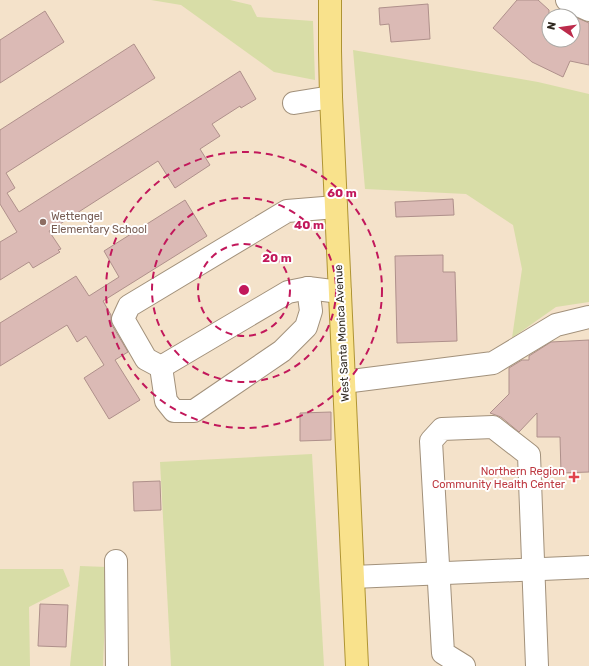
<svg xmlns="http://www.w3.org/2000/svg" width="589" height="666" font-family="Rubik,sans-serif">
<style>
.green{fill:#d8dda7}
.building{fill:#dbbab5;stroke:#af908b}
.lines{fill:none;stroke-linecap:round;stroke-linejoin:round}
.minor-casing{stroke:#a2917b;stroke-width:24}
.major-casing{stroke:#af9433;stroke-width:24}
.minor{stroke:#fff;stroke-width:22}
.major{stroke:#f9e28c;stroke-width:22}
.ring{fill:none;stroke:#c2185b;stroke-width:2;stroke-dasharray:7 5}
.education-dot{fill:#8d6e63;stroke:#fff;stroke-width:1.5}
.health-dot{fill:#e0444e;stroke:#fff;stroke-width:1.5}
.labels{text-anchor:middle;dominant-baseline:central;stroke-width:4;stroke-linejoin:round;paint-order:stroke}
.education-label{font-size:11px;fill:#785e54;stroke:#fff;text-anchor:start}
.street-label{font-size:11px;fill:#2e271e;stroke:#fff}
.health-label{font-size:11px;fill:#be3a42;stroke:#fff;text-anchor:end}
.centre{fill:#c2185b;stroke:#fff;stroke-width:2}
.ring-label{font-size:12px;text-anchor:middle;font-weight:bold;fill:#c2185b;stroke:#fff;stroke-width:4;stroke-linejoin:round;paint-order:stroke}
</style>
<rect width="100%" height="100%" fill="#f4e2ca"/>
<!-- green -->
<g class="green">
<polygon points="151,0 230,0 251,5 257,17 313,21 315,80 274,72 181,5"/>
<polygon points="353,50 538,82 589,94 589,302 556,307 512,338 522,269 513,225 466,194 365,189"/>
<polygon points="312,454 324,666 171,666 160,462"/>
<polygon points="80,566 107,567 103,666 70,666"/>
<polygon points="0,569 63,569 70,586 29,607 30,666 0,666"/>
</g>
<!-- building -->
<g class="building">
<polygon points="517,0 538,0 549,10 549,40 573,40 573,16 589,23 589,65 570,61 563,77 532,62 493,28"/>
<polygon points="428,4 430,39 391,42 389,24 380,25 379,8"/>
<polygon points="45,11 64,42 0,83 0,40"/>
<polygon points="134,44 155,78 6,173 15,188 7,193 19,212 240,71 256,99 241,108 240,106 212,124 220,136 200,149 210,165 175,188 158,161 49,231 61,249 58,250 60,252 33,268 29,262 0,280 0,242 17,232 0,204 0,130"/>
<polygon points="453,199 454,215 396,217 395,202"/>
<polygon points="185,200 207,236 103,301 111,315 111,320 112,325 128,352 115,360 140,400 109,419 84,378 104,365 86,336 77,342 67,325 0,366 0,323 76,276 89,296 119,277 104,251"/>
<polygon points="443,255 443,272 455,272 457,341 397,343 395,256"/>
<polygon points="589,340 589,472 561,473 560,437 537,437 537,413 519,432 501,417 490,413 509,394 509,368 522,360 529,360 529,356 551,342"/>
<polygon points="331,412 331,440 300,441 300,413"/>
<polygon points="160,481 161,510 134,511 133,482"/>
<polygon points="40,604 68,605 66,647 38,646"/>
</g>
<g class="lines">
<defs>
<g id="minor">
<polyline points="567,0 589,10"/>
<polyline points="294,103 331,97"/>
<polyline points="336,207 287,211 129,306 123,319 146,359 161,367 288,292 308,288 340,292"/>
<polyline points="161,367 166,401 174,411 194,411 282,351 306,327 311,311 308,288"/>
<polyline points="344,382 493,363 556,325 589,317"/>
<polyline points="116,561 117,666"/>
<polyline points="353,577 589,567"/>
<polyline points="464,666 443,653 431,441 442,429 493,427 529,455 537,666"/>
</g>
<polyline id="major" points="330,0 330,51 331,97 357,666"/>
</defs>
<!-- minor casing -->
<use href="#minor" class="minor-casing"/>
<!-- major casing -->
<use href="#major" class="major-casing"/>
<!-- minor -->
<use href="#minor" class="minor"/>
<!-- major -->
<use href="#major" class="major"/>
</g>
<!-- distance rings -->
<g class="ring">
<circle cx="244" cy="290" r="46"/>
<circle cx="244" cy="290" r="92"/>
<circle cx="244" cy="290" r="138"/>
</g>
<!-- markers -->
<circle class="education-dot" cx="43" cy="222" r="4"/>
<path class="health-dot" d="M572 471h4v4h4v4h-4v4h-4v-4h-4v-4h4z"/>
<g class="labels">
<!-- education labels -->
<g class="education-label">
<text x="51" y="216">Wettengel<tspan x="51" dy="13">Elementary School</tspan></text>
</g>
<!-- street labels -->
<g class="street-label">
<text transform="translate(342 333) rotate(-93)">West Santa Monica Avenue</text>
</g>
<!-- health labels -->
<g class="health-label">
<text x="565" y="471">Northern Region<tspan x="565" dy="13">Community Health Center</tspan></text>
</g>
</g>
<circle cx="244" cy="290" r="6" class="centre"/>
<g class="ring-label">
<text x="342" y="197">60 m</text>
<text x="309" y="229">40 m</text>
<text x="277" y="262">20 m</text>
</g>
<!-- north arrow -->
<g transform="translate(561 28) rotate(283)"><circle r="19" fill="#ffffff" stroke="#aba9a5"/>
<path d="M0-3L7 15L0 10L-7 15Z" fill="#bc2b4b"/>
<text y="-6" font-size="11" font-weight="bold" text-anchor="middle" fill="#2e271e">N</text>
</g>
</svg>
